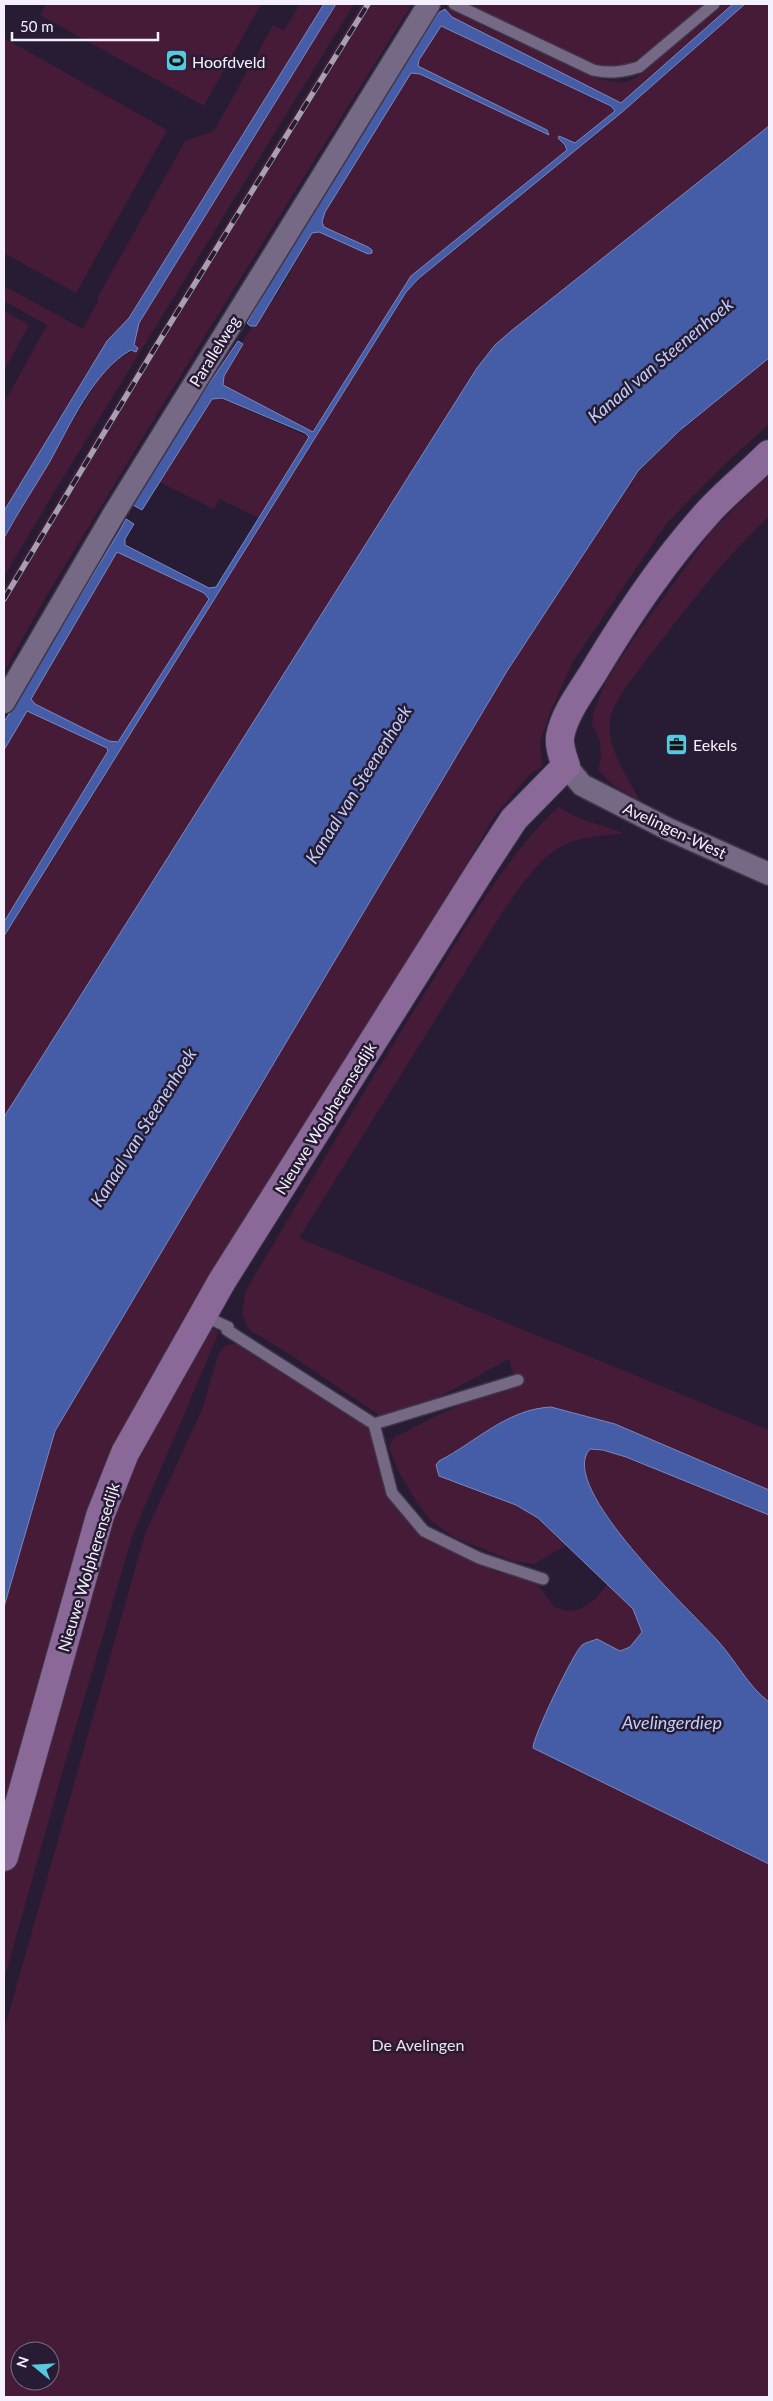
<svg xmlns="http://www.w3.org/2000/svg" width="773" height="2401" font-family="Lato,sans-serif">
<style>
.green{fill:#461b38;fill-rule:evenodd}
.water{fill:#455ca6;stroke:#7a88c0;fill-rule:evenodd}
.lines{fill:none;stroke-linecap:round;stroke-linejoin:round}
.lane-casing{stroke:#3e3548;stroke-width:14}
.street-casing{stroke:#3e3548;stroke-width:25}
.secondary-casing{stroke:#3e3548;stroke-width:30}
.lane{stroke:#766985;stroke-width:11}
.street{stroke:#766985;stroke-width:22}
.secondary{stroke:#8a6898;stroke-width:28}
.rail-casing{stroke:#a7a0b1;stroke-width:5.5}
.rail{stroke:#271c34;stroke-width:4;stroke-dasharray:11;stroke-linecap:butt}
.labels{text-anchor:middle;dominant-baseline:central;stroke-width:5;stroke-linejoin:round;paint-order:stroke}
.poi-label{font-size:16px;fill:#f5f0fd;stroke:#271c34;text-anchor:start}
.street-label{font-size:16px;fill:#f5f0fd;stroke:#271c34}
.park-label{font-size:16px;fill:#f4ddea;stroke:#271c34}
.water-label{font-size:18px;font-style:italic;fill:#bfcff9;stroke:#271c34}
</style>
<rect width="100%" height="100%" fill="#271c34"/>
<!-- green -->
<g class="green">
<polygon points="46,4 261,4 204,106 40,15"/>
<polygon points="300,4 324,4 129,318 91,366 4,511 4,403 47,325 4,301 4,286 83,329 98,301 98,297 185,141 214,131 273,25 284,31"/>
<polygon points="336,4 354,4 56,489 4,577 4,538 28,494 98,380 115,361 138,348 134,345 139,323"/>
<polygon points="362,4 412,4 209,329 44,600 4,672 4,590 146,354"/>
<path d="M468 4H706L642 56C633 62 623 66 613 66 582 67 497 20 468 4Z"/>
<polygon points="724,4 733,4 621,103 452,17 446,10 448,7 481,25 598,79 622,83 636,78"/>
<polygon points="745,4 769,4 769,126 511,331 495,345 477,368 4,1117 4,936 406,292 418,279 621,113"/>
<polygon points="441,26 613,108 615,111 575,143 563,137 558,138 567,147 567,150 411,277 311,434 212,388 252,327 254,327 279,292 312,233 318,232 368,254 372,250 324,227 322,222 325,212 411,73 420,74 549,135 547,130 418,66 419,60"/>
<polygon points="4,38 167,130 76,293 4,253"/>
<polygon points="4,311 29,325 4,371"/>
<polygon points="769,358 769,424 725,464 667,523 574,660 551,710 540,741 542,767 531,773 495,815 444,903 156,1378 4,1820 4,1607 55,1431 507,671 630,481 666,443"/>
<polygon points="218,397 309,437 259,518 219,499 214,509 159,482 212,399"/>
<path d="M769 474V516C724 559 686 608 648 658 636 674 613 700 610 720 606 747 628 778 640 801L613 785 598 770 601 757 600 741 592 724 594 711 605 683 634 638 710 533Z"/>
<polygon points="117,552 204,593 209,599 118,743 109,741 35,704 31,699"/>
<polygon points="27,711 107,748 108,751 5,920 4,750"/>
<path d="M558 807 578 818 624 833C609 835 592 836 577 840 542 850 523 884 503 911L299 1238 769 1430V1490L614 1424 551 1407H539L515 1415 439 1461 458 1482 525 1509 554 1531 567 1545 534 1564 513 1561 456 1538 431 1521 416 1501 399 1472 389 1448 393 1438 436 1416 515 1380 509 1359 391 1423 283 1350 251 1331 247 1326 242 1313 246 1290C307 1188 367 1085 430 985 470 921 504 859 558 807Z"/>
<polygon points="211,1328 219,1332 133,1534 62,1773 4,1980 4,1879 80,1607 120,1486"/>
<path d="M239 1342 357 1416 374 1436 408 1516 496 1572 527 1579 538 1585 554 1607C559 1608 565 1611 571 1611 585 1610 600 1596 607 1584L633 1609 642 1632 630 1647 622 1650 769 1749V2397H4V2030L145 1534 203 1407 218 1355 225 1346ZM20 2351H50V2381H20Z"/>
<path d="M590 1449 603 1450 626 1457 769 1515V1702C747 1685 736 1661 718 1641 694 1614 555 1486 590 1449Z"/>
</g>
<!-- water -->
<g class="water">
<path d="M324 4H336L139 323 134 345 138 348 136 352 131 350C94 370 69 427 49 463 34 488 18 512 4 538V511L107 341 129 318Z"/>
<path d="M733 4H745L621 113 418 279 406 292 4 936V922L108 751 107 748 27 711 4 750V722L120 530 126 519 134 524 125 539V545L209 588 216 587 309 437 305 433 222 398 212 399 142 510 133 505 165 449 238 341 243 344 224 376 223 385 313 432 411 276 567 150 565 145 558 138 559 136 575 143 615 111 611 106 441 26 419 60 418 66 547 130 549 135 420 74 411 73 325 212 322 222 324 227 368 247 372 250V253L368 254 319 232 312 233 256 326H250L247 323 287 254 438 13 445 9 452 17 621 103ZM117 552 204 593 209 599 118 742 109 741 35 704 31 699Z"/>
<polygon points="769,126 769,358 679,431 638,471 507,671 55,1431 4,1607 4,1117 477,368 495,345 511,331"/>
<path d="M551 1407 615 1424 769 1490V1515L626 1457 603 1450 590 1449C555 1486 694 1614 718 1641 736 1661 747 1685 769 1702V1864L533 1748C533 1736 574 1652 582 1645 586 1642 593 1641 597 1639L620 1651 630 1647 642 1632 633 1609 538 1518 516 1505 439 1476 436 1465 439 1461C476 1442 507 1409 551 1407Z"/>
</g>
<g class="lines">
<defs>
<g id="lane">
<path d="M454 4 593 70C610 74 622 72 639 67L714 4"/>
<polyline points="202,1315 228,1327 227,1330 374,1424 392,1493 424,1531 479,1558 543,1579"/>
<polyline points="374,1424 518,1380"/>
</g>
<g id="street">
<polyline points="4,702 115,512 429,4"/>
<polyline points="566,766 582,785 668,829 769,874"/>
</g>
<path id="secondary" d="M4 1857 100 1516 125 1453 222 1281 482 868 514 819 566 766C563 757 559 747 560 737 564 714 581 692 593 673 628 615 665 559 711 509 729 490 750 473 769 454"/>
</defs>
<!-- lane casing -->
<use href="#lane" class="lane-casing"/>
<!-- street casing -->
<use href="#street" class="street-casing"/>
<!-- secondary casing -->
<use href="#secondary" class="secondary-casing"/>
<!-- lane -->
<use href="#lane" class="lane"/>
<!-- street -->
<use href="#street" class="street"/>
<!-- secondary -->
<use href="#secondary" class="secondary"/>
<defs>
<polyline id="rail" points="4,599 155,348 368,4"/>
</defs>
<!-- rail casing -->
<use href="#rail" class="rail-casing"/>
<!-- rail -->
<use href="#rail" class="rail"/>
</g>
<!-- icons -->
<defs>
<symbol id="stadium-square" viewBox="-11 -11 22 22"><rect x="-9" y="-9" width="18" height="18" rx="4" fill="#56c9e1" stroke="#271c34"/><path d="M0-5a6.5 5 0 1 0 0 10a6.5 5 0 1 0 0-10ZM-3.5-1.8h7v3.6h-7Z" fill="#111"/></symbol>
<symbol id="office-square" viewBox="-11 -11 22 22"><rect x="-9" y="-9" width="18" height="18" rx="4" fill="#56c9e1" stroke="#271c34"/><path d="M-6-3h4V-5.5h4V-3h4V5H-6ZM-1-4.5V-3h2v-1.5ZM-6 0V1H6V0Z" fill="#111"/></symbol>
</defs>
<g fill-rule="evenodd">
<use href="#stadium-square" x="164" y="48" width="25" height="25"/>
<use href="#office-square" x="664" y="732" width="25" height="25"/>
</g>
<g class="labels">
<!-- poi labels -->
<g class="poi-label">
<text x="192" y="61">Hoofdveld</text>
<text x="693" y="744">Eekels</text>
</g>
<!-- street labels -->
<g class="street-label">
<text transform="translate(214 351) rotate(-58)">Parallelweg</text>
<text transform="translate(675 830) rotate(25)">Avelingen-West</text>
<text transform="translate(325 1118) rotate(-58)">Nieuwe Wolpherensedijk</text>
<text transform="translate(88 1567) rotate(-73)">Nieuwe Wolpherensedijk</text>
</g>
<!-- park labels -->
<g class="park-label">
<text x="418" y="2044">De Avelingen</text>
</g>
<!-- water labels -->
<g class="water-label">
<text transform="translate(660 360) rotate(-40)">Kanaal van Steenenhoek</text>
<text transform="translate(358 784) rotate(-58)">Kanaal van Steenenhoek</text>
<text transform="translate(143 1127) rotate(-58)">Kanaal van Steenenhoek</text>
<text x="672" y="1722">Avelingerdiep</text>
</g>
</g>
<!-- border -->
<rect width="773" height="2401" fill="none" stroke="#f5f0fd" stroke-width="10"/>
<!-- north arrow -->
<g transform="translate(35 2366) rotate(288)"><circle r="24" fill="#271c34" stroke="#797184"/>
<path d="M0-4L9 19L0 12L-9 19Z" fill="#56c9e1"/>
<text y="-8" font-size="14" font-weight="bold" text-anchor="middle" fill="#f5f0fd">N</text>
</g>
<!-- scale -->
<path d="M12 32v8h146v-8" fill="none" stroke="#f5f0fd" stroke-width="2.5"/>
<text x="20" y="32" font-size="15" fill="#f5f0fd" stroke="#271c34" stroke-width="4" paint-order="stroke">50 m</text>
</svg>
